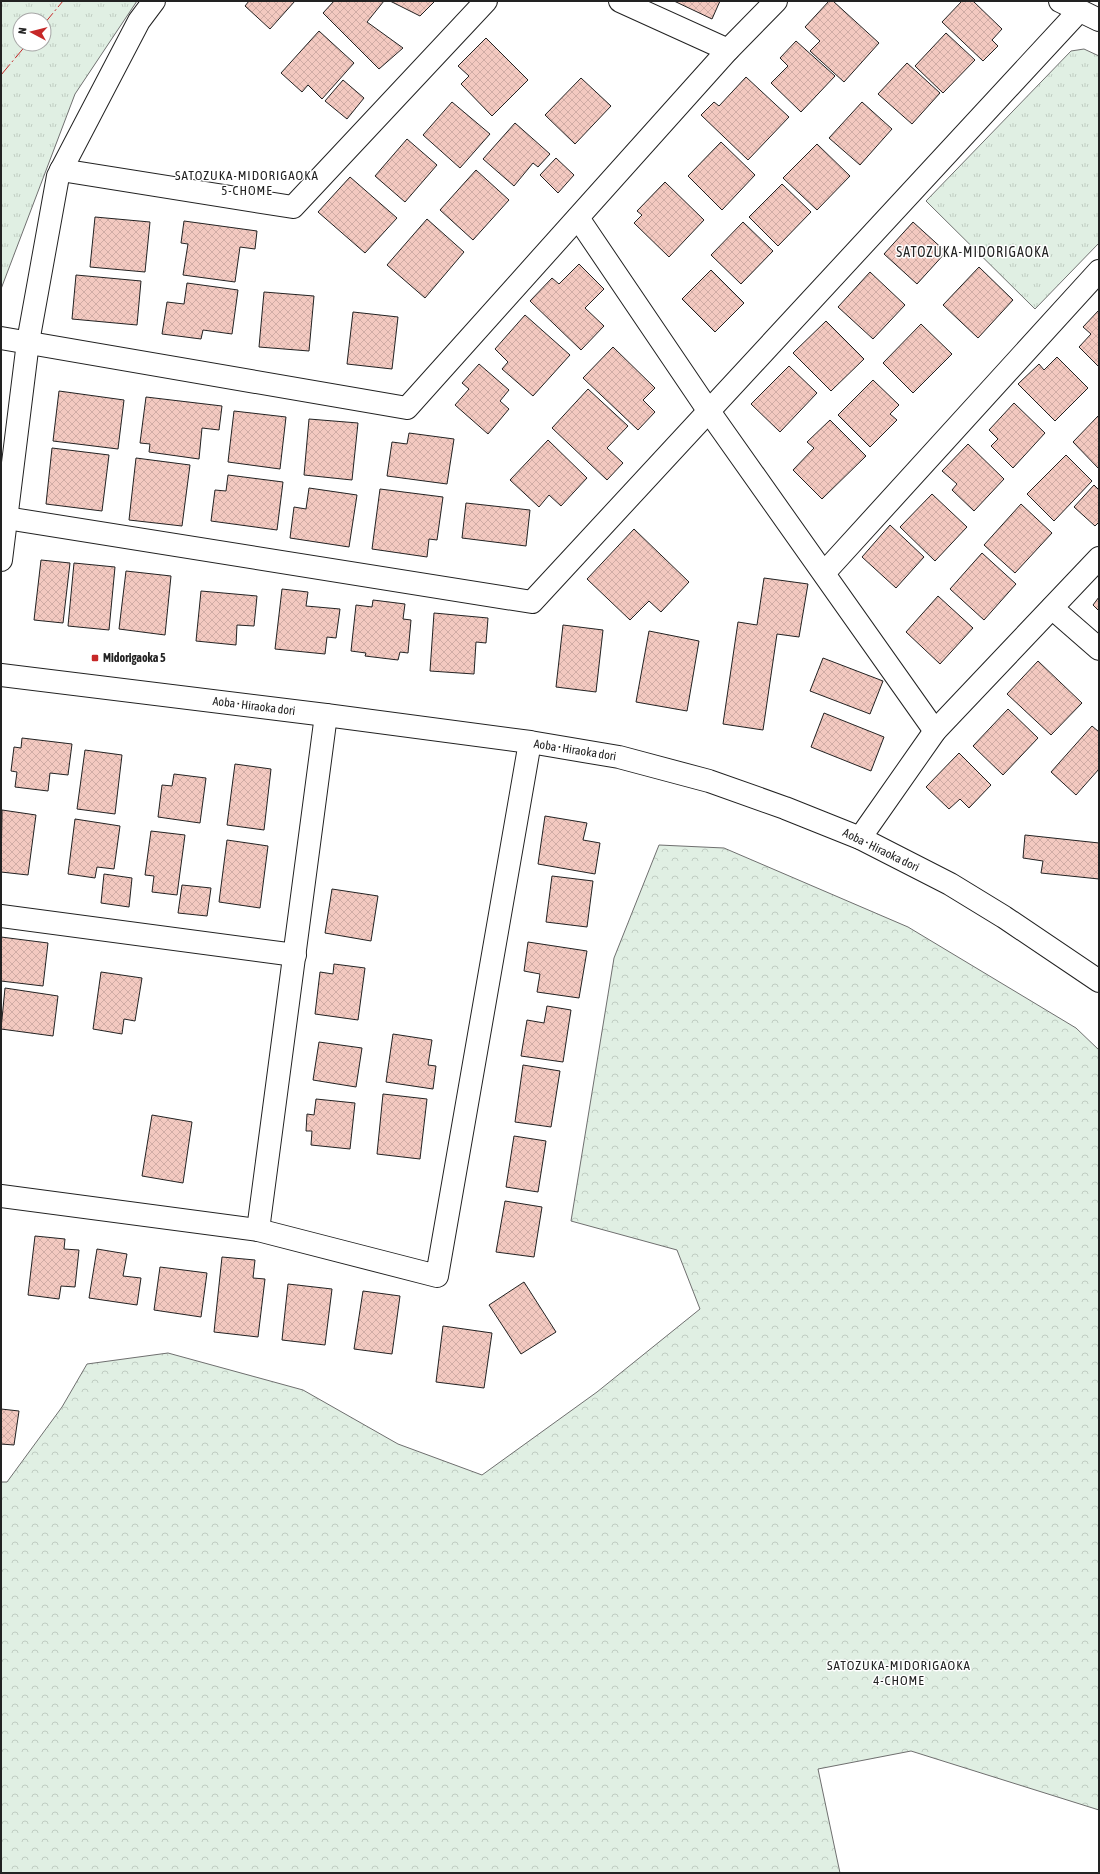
<svg xmlns="http://www.w3.org/2000/svg" width="1100" height="1874" font-family="'Asap Condensed',sans-serif">
<style>
.grass{fill:url(#grass-tufts);stroke:#6f6f6f;fill-rule:evenodd}
.forest{fill:url(#forest-crowns);stroke:#6f6f6f}
.building{fill:url(#building-cross-hatch);stroke:#222}
.lines{fill:none;stroke-linecap:round;stroke-linejoin:round}
.street-casing{stroke:#222;stroke-width:24}
.secondary-casing{stroke:#222;stroke-width:24}
.street{stroke:#fff;stroke-width:22}
.secondary{stroke:#fff;stroke-width:22}
.power{stroke:#c62828;stroke-width:1;stroke-dasharray:14 3 2 3;stroke-linecap:butt}
.poi-dot{fill:#c62828;stroke:#fff;stroke-width:1.5}
.labels{text-anchor:middle;dominant-baseline:central;stroke-width:3;stroke-linejoin:round;paint-order:stroke}
.poi-label{font-size:12px;font-weight:bold;fill:#222;stroke:#fff;text-anchor:start}
.street-label{font-size:12px;fill:#222;stroke:#fff}
.neighbourhood-label{font-size:13px;letter-spacing:1px;fill:#222;stroke:#fff}
.quarter-label{font-size:14px;letter-spacing:1px;fill:#222;stroke:#fff}
</style>
<defs>
<pattern id="grass-tufts" width="24" height="20" patternUnits="userSpaceOnUse"><rect width="24" height="20" fill="#e0efe3"/><path d="M3 7l-1-3M5 7V3M7 7l1-3M15 17l-1-3M17 17v-4M19 17l1-3" fill="none" stroke="#c0cdc2"/></pattern>
<pattern id="forest-crowns" width="20" height="18" patternUnits="userSpaceOnUse"><rect width="20" height="18" fill="#e0efe3"/><path d="M2 6a3 3 0 1 1 6 0M12 15a3 3 0 1 1 6 0" fill="none" stroke="#c0cdc2"/></pattern>
<pattern id="building-cross-hatch" width="8" height="8" patternUnits="userSpaceOnUse"><rect width="8" height="8" fill="#f3c9c0"/><path d="M0 0l8 8M0 8l8-8" fill="none" stroke="#d0aca5"/></pattern>
</defs>
<rect width="100%" height="100%" fill="#fff"/>
<!-- grass -->
<g class="grass">
<path d="M1 1H137L75 94 1 289ZM20 20H44V44H20Z"/>
<polygon points="1084,49 1099,56 1099,243 1035,309 926,201 1071,51"/>
</g>
<!-- forest -->
<polygon class="forest" points="659,845 724,848 908,927 1076,1028 1099,1050 1099,1810 911,1751 818,1769 840,1873 1,1873 1,1482 7,1482 62,1407 87,1364 168,1353 303,1390 398,1444 482,1475 597,1392 700,1309 677,1250 571,1221 614,958"/>
<!-- building -->
<g class="building">
<polygon points="249,1 295,1 270,29 245,6"/>
<polygon points="334,1 384,1 367,22 403,48 379,69 323,13"/>
<polygon points="390,1 435,1 420,16"/>
<polygon points="674,1 720,1 712,19"/>
<polygon points="829,1 833,1 879,43 844,82 810,51 820,41 805,27"/>
<polygon points="962,1 973,1 1002,29 992,40 998,46 983,61 942,22"/>
<polygon points="319,31 354,63 322,99 308,85 302,92 281,73"/>
<polygon points="946,33 975,60 943,93 915,66"/>
<polygon points="486,38 528,80 492,116 461,84 469,76 458,66"/>
<polygon points="796,41 835,76 801,112 771,83 788,66 780,58"/>
<polygon points="907,63 940,93 912,124 878,94"/>
<polygon points="746,77 789,117 748,160 701,115 714,102 719,106"/>
<polygon points="581,78 611,106 575,144 545,115"/>
<polygon points="343,80 364,98 347,119 325,101"/>
<polygon points="452,102 490,134 460,168 423,135"/>
<polygon points="862,102 892,129 860,165 829,138"/>
<polygon points="515,123 550,154 538,167 533,163 514,186 483,159"/>
<polygon points="407,139 437,165 405,202 375,176"/>
<polygon points="721,142 755,175 722,210 688,176"/>
<polygon points="817,144 850,176 817,210 783,178"/>
<polygon points="556,158 574,175 558,193 540,175"/>
<polygon points="476,170 509,200 473,240 440,210"/>
<polygon points="350,177 397,218 365,253 318,212"/>
<polygon points="665,182 704,220 669,257 634,223 642,215 637,211"/>
<polygon points="782,184 811,212 778,246 749,217"/>
<polygon points="95,217 150,222 145,272 90,267"/>
<polygon points="427,219 464,252 425,298 387,265"/>
<polygon points="184,221 257,231 255,249 240,247 235,282 183,275 188,244 181,243"/>
<polygon points="743,222 773,251 741,284 711,255"/>
<polygon points="913,222 946,252 917,284 884,254"/>
<polygon points="579,264 604,289 585,308 604,326 581,350 530,301 552,278 559,284"/>
<polygon points="979,267 1013,300 978,338 943,305"/>
<polygon points="711,270 744,303 715,332 682,299"/>
<polygon points="870,272 905,305 873,339 838,307"/>
<polygon points="76,275 141,281 137,325 72,319"/>
<polygon points="187,283 238,290 232,334 203,330 201,339 162,334 167,302 184,304"/>
<polygon points="264,292 314,296 309,351 259,347"/>
<polygon points="1099,310 1099,367 1079,347 1091,334 1083,327"/>
<polygon points="353,312 398,317 392,369 347,364"/>
<polygon points="525,315 570,355 533,396 502,369 508,362 495,349"/>
<polygon points="826,321 864,359 831,391 793,353"/>
<polygon points="921,324 952,354 913,393 883,363"/>
<polygon points="613,347 655,388 643,400 655,412 638,430 583,378"/>
<polygon points="1057,357 1088,388 1055,421 1018,384 1039,364 1044,370"/>
<polygon points="479,364 509,390 500,401 509,409 488,434 455,405 469,389 462,383"/>
<polygon points="789,366 817,393 780,432 751,404"/>
<polygon points="873,380 899,405 890,414 897,420 870,447 838,415"/>
<polygon points="588,389 628,426 607,448 623,463 607,480 552,428"/>
<polygon points="59,391 124,400 118,449 53,441"/>
<polygon points="146,397 222,406 219,430 202,428 199,459 149,452 150,444 140,443"/>
<polygon points="1014,403 1045,433 1013,468 991,446 998,439 989,430"/>
<polygon points="234,411 286,417 280,469 228,462"/>
<polygon points="1099,415 1099,469 1073,442"/>
<polygon points="309,419 358,423 352,480 304,475"/>
<polygon points="830,420 866,456 822,499 793,470 814,448 807,442"/>
<polygon points="409,433 454,439 447,484 387,476 392,442 407,444"/>
<polygon points="548,440 587,478 561,506 549,495 539,507 510,480"/>
<polygon points="968,444 1004,479 974,511 952,490 957,484 942,471"/>
<polygon points="52,448 109,455 102,511 46,504"/>
<polygon points="1066,455 1092,481 1054,521 1027,494"/>
<polygon points="136,458 190,465 182,526 129,520"/>
<polygon points="228,475 283,482 277,530 211,521 215,490 226,491"/>
<polygon points="1094,485 1099,490 1099,522 1095,526 1074,507"/>
<polygon points="309,488 357,495 349,547 290,538 294,507 306,509"/>
<polygon points="380,489 443,497 437,540 429,539 427,557 372,549"/>
<polygon points="932,494 967,527 935,561 900,527"/>
<polygon points="466,503 530,510 526,546 462,538"/>
<polygon points="1021,504 1052,533 1015,573 984,545"/>
<polygon points="890,525 924,557 896,588 862,557"/>
<polygon points="634,529 689,582 661,612 649,601 630,620 587,579"/>
<polygon points="982,553 1016,584 984,620 950,589"/>
<polygon points="41,560 70,563 63,623 34,620"/>
<polygon points="74,563 115,567 109,630 68,626"/>
<polygon points="126,571 171,576 165,635 119,629"/>
<polygon points="764,578 808,584 799,637 777,634 763,730 723,724 738,622 757,625"/>
<polygon points="282,589 308,592 306,606 340,609 336,638 327,637 325,654 275,649"/>
<polygon points="201,591 257,596 254,626 237,625 236,645 196,641"/>
<polygon points="938,596 973,628 940,664 906,632"/>
<polygon points="1099,597 1099,611 1093,605"/>
<polygon points="373,600 405,604 403,619 411,620 408,653 400,652 398,660 365,656 366,653 351,651 356,605 372,607"/>
<polygon points="434,613 488,618 486,643 476,642 474,674 430,671"/>
<polygon points="563,625 603,630 596,692 556,687"/>
<polygon points="649,631 699,641 687,711 636,702"/>
<polygon points="823,658 883,681 870,714 810,691"/>
<polygon points="1038,661 1082,703 1051,735 1007,694"/>
<polygon points="1008,709 1038,738 1003,775 973,746"/>
<polygon points="824,713 884,737 871,771 811,747"/>
<polygon points="1092,726 1099,732 1099,769 1076,795 1051,772"/>
<polygon points="22,738 72,744 68,775 50,773 48,791 15,787 17,772 11,771 14,747 21,748"/>
<polygon points="85,750 122,755 115,814 77,809"/>
<polygon points="959,753 991,785 969,808 960,799 949,809 926,787"/>
<polygon points="235,764 271,769 264,830 227,825"/>
<polygon points="174,774 206,778 200,823 158,817 162,785 172,786"/>
<polygon points="2,810 36,815 28,875 1,872"/>
<polygon points="545,816 587,823 583,840 600,843 595,874 538,864"/>
<polygon points="75,819 120,826 114,869 97,867 95,878 68,874"/>
<polygon points="151,831 185,835 177,895 152,892 154,876 145,875"/>
<polygon points="1025,835 1099,843 1099,879 1041,873 1043,861 1023,858"/>
<polygon points="227,840 268,846 260,908 219,902"/>
<polygon points="104,874 132,878 129,907 101,903"/>
<polygon points="552,876 593,881 587,927 546,922"/>
<polygon points="182,885 211,888 207,916 178,913"/>
<polygon points="332,889 378,896 371,941 325,933"/>
<polygon points="1,937 48,943 43,986 1,981"/>
<polygon points="528,942 587,951 579,998 537,992 540,974 524,971"/>
<polygon points="334,964 365,968 358,1020 315,1014 320,972 333,974"/>
<polygon points="101,972 142,978 135,1021 124,1019 122,1034 93,1029"/>
<polygon points="5,988 58,996 53,1036 1,1029"/>
<polygon points="547,1006 571,1010 563,1062 521,1056 527,1020 544,1023"/>
<polygon points="393,1034 432,1040 428,1065 436,1066 433,1089 386,1082"/>
<polygon points="319,1042 362,1048 356,1087 313,1080"/>
<polygon points="523,1065 560,1071 551,1127 515,1122"/>
<polygon points="383,1094 427,1099 420,1159 377,1154"/>
<polygon points="316,1099 355,1103 350,1149 311,1145 312,1131 306,1131 307,1114 314,1115"/>
<polygon points="152,1115 192,1122 183,1183 142,1176"/>
<polygon points="514,1136 546,1141 538,1192 506,1187"/>
<polygon points="505,1201 542,1207 534,1257 496,1252"/>
<polygon points="35,1236 65,1239 64,1249 79,1250 75,1287 61,1286 59,1299 28,1295"/>
<polygon points="97,1249 127,1254 123,1276 141,1278 137,1305 89,1298"/>
<polygon points="222,1257 255,1260 253,1278 265,1279 258,1337 214,1332"/>
<polygon points="160,1267 207,1273 201,1317 154,1310"/>
<polygon points="524,1282 556,1332 521,1354 489,1305"/>
<polygon points="288,1284 332,1289 325,1345 282,1340"/>
<polygon points="363,1291 400,1296 392,1354 354,1349"/>
<polygon points="443,1326 492,1333 484,1388 436,1382"/>
<polygon points="1,1409 19,1411 14,1445 1,1444"/>
</g>
<g class="lines">
<defs>
<g id="street">
<polyline points="620,1 728,50"/>
<polyline points="1060,1 1099,20"/>
<polyline points="61,170 293,207 486,1"/>
<polyline points="578,218 708,410 935,731"/>
<polyline points="1,338 407,408 728,50 776,1"/>
<polyline points="6,518 532,602 1079,11"/>
<polyline points="1,560 28,342 58,176 139,21 154,1"/>
<polyline points="824,573 1099,271"/>
<polyline points="1052,608 1099,649"/>
<polyline points="860,838 935,731 1099,558"/>
<polyline points="1,916 295,955"/>
<polyline points="1,1196 258,1230 437,1276 530,742"/>
<polyline points="258,1230 326,715"/>
</g>
<polyline id="secondary" points="1,675 326,715 530,742 619,757 709,781 785,808 860,838 950,884 1004,917 1099,981"/>
</defs>
<!-- street casing -->
<use href="#street" class="street-casing"/>
<!-- secondary casing -->
<use href="#secondary" class="secondary-casing"/>
<!-- street -->
<use href="#street" class="street"/>
<!-- secondary -->
<use href="#secondary" class="secondary"/>
<!-- power -->
<g class="power">
<polyline points="44,24 63,1"/>
<polyline points="1,75 27,44"/>
</g>
</g>
<!-- markers -->
<rect class="poi-dot" x="91" y="654" width="8" height="8" rx="2"/>
<g class="labels">
<!-- poi labels -->
<g class="poi-label">
<text x="103" y="658">Midorigaoka 5</text>
</g>
<!-- street labels -->
<g class="street-label">
<text transform="translate(254 706) rotate(7)">Aoba･Hiraoka dori</text>
<text transform="translate(575 750) rotate(9)">Aoba･Hiraoka dori</text>
<text transform="translate(881 850) rotate(26)">Aoba･Hiraoka dori</text>
</g>
<!-- neighbourhood labels -->
<g class="neighbourhood-label">
<text x="247" y="175">SATOZUKA-MIDORIGAOKA<tspan x="247" dy="15">5-CHOME</tspan></text>
<text x="899" y="1665">SATOZUKA-MIDORIGAOKA<tspan x="899" dy="15">4-CHOME</tspan></text>
</g>
<!-- quarter labels -->
<g class="quarter-label">
<text x="973" y="252">SATOZUKA-MIDORIGAOKA</text>
</g>
</g>
<!-- border -->
<rect width="1100" height="1874" fill="none" stroke="#222222" stroke-width="4"/>
<!-- north arrow -->
<g transform="translate(32 32) rotate(277)"><circle r="19" fill="#ffffff" stroke="#a7a7a7"/>
<path d="M0-3L7 15L0 10L-7 15Z" fill="#c62828"/>
<text y="-6" font-size="11" font-weight="bold" text-anchor="middle" fill="#222222">N</text>
</g>
</svg>
